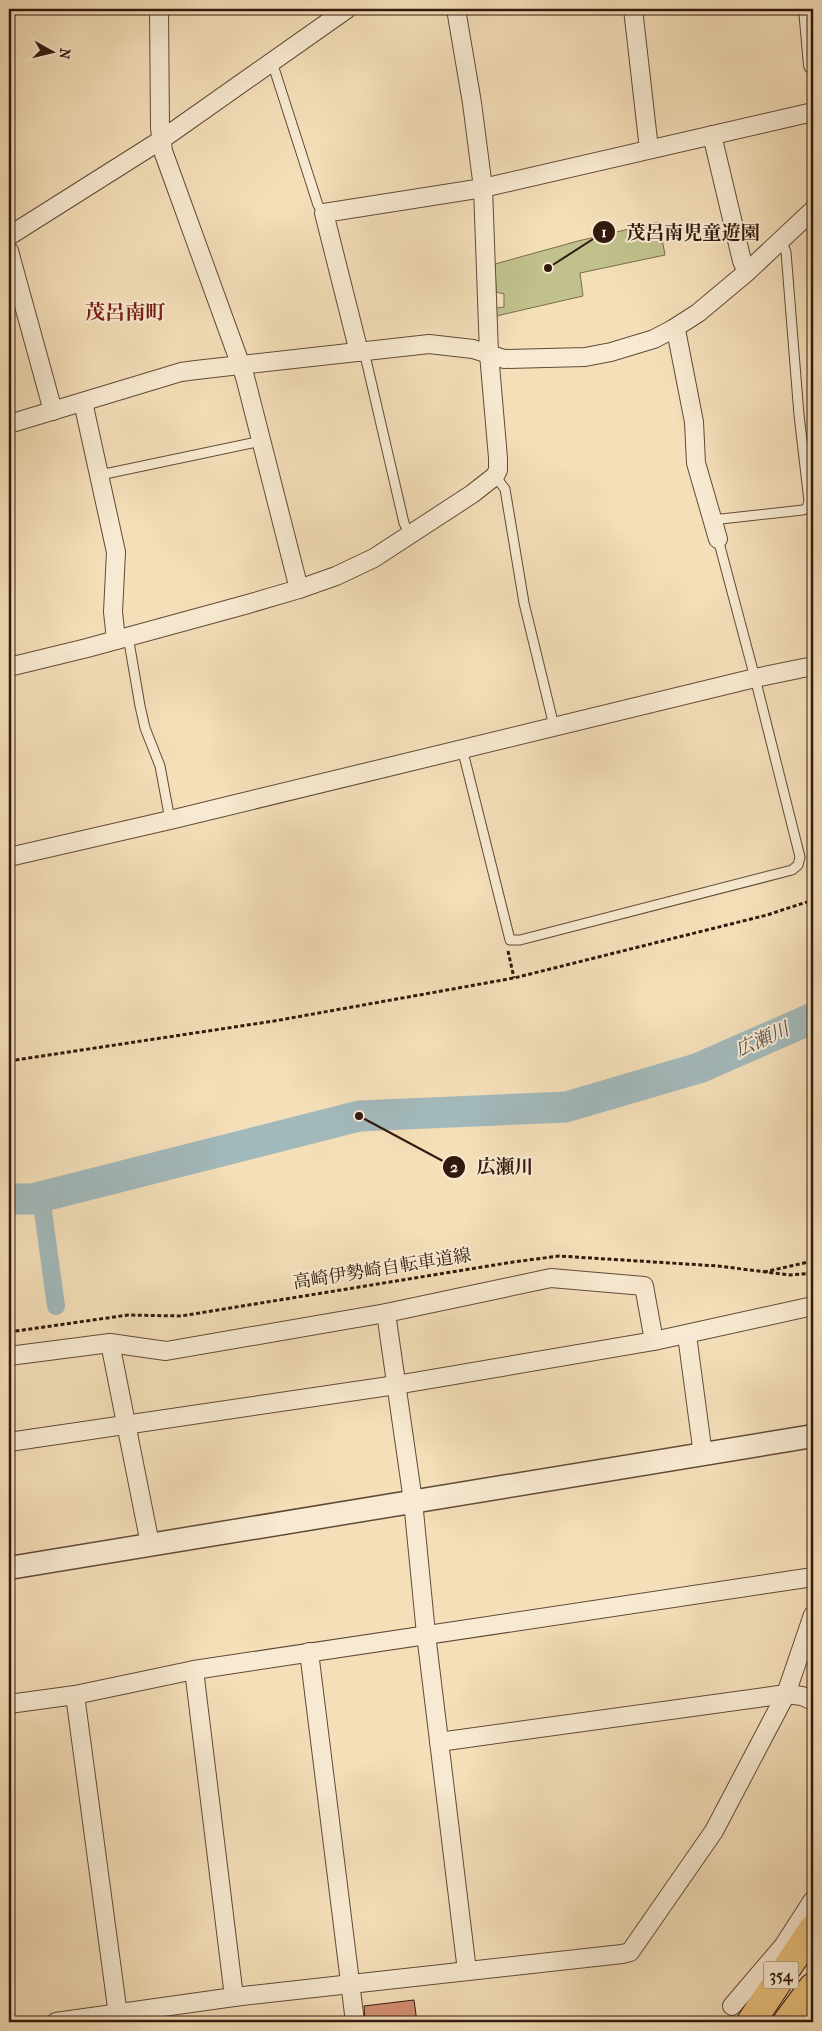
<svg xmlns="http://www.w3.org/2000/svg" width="822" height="2031" font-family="'IM FELL French Canon','Noto Serif JP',serif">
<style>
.green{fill:#c0c18c;stroke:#796d4c}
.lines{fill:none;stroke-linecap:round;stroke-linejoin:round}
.canal{stroke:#a2b9bb;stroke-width:18}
.river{stroke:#a2b9bb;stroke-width:31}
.building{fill:#d38e6f;stroke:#32190d}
.service-casing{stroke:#624a38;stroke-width:11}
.minor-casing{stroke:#624a38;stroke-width:20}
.tertiary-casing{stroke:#624a38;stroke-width:25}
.trunk-casing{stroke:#32190d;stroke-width:30}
.path{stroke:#32190d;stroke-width:3;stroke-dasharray:4 2.5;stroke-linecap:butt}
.service{stroke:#f8ead2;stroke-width:9}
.minor{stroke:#f8ead2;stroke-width:18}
.tertiary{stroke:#f8ead2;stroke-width:22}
.trunk{stroke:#eac07c;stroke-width:28}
.labels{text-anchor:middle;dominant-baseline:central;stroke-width:4;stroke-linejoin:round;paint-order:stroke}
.shield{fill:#f8ead2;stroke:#6d5848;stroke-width:1}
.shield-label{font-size:16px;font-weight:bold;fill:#32190d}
.street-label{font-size:18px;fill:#32190d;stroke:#f8ead2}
.water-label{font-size:19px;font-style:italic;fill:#59514a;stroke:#f8ead2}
.quarter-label{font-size:20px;font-weight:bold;fill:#7a1f14;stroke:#f8ead2}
.leader{fill:none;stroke:#32190d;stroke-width:2}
.callout-dot{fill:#32190d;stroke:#f8ead2;stroke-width:2}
.mark-label{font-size:15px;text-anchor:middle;font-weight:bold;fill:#fff}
.callout-label{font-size:19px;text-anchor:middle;font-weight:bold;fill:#32190d;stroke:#f8ead2;stroke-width:4;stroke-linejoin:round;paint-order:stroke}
</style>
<rect width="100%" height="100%" fill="#f4dfb9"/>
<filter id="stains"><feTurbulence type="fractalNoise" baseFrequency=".004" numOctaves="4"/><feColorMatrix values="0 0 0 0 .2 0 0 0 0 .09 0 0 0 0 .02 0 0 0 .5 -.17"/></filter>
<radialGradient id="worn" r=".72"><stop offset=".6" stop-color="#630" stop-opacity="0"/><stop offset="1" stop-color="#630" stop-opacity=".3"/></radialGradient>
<!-- green -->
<polygon class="green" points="659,222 665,255 580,273 583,296 496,316 496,308 504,307 504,294 496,292 495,264 578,241"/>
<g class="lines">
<!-- canal -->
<polyline class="canal" points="41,1197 56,1306"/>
<!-- river -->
<polyline class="river" points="9,1199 32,1199 359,1116 566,1107 699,1068 813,1018"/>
</g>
<!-- building -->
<polygon class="building" points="414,2000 417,2022 365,2022 364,2006"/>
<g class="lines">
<defs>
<g id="service">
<polyline points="272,62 318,205 324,213"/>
<polyline points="364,351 404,523 410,535"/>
<polyline points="100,475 261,441"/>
<polyline points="495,476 505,489 524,603 554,726"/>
<polyline points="712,520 803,510 807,508 809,501 799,415 786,252 781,240"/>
<polyline points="128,636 140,706 145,728 160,766 170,820"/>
<polyline points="462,748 510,940 520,940 792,870 798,865 800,857 755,678 718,539"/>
</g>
<g id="minor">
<polyline points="159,9 160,128 163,151 245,377 299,589"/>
<polyline points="633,9 649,149"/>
<polyline points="808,9 813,65"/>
<polyline points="712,135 742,261 747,272"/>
<polyline points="9,236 161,140 347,9"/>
<polyline points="9,251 53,411"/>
<polyline points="673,329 677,335 694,422 696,463 718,539"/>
<polyline points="359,352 324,213 483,188 813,112"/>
<polyline points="83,402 116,552 113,612 116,640"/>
<polyline points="9,424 181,372 196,370 429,344 473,349 504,359 585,357 611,352 654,339 673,329 698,313 747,272 813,210"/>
<polyline points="9,667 87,648 248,604 299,589 336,576 374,558 472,494 495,476 498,470 498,458 489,354 483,188 472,103 456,9"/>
<polyline points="9,857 170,820 755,678 813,666"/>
<polyline points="386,1313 413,1501 426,1634 467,1971"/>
<polyline points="687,1335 703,1455"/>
<polyline points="110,1343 150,1544"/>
<polyline points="9,1356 110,1343 166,1351 386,1313 551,1278 644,1286 654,1341"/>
<polyline points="9,1442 396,1385 654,1341 813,1306"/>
<polyline points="309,1652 355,2022"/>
<polyline points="194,1670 234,1997"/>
<polyline points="75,1695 118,2015"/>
<polyline points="9,1704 75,1695 194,1670 813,1577"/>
<polyline points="439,1742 786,1694 802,1696 813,1701"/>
<polyline points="732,2006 784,1945 813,1900"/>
<polyline points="56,2022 234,1997 622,1954 630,1952 714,1831 786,1694 813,1615"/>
</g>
<polyline id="tertiary" points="9,1568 813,1436"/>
<g id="trunk">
<polyline points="751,2022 813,1929"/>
<polyline points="787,2022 813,1987"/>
</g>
</defs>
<!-- service casing -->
<use href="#service" class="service-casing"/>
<!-- minor casing -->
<use href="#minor" class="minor-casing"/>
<!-- tertiary casing -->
<use href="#tertiary" class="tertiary-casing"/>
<!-- trunk casing -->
<use href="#trunk" class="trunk-casing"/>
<!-- path -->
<g class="path">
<polyline points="508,951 514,978"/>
<polyline points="9,1061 274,1021 514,978 767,915 813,900"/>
<polyline points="764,1272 813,1261"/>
<polyline points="9,1332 128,1315 181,1316 513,1262 559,1256 718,1266 790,1275 813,1273"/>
</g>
<!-- service -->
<use href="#service" class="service"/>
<!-- minor -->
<use href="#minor" class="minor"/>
<!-- tertiary -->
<use href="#tertiary" class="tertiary"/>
<!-- trunk -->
<use href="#trunk" class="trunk"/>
</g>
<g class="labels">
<!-- shield labels -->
<rect class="shield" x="763.5" y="1961.5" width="35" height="27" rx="4"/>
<g class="shield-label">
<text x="781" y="1975">354</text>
</g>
<!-- street labels -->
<g class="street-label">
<text transform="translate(382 1269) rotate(-9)">高崎伊勢崎自転車道線</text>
</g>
<!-- water labels -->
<g class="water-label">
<text transform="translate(762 1040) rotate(-24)">広瀬川</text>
</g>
<!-- quarter labels -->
<g class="quarter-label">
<text x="125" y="312">茂呂南町</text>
</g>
</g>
<!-- callouts -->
<path class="leader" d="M548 268L604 232M359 1116L454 1167"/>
<g class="callout-dot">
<circle cx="548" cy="268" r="5"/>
<circle cx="359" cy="1116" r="5"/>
<circle cx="604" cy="232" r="12"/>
<circle cx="454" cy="1167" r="12"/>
</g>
<g class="mark-label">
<text x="604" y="237">1</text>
<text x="454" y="1172">2</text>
</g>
<g class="callout-label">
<text x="693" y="239">茂呂南児童遊園</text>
<text x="505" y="1173">広瀬川</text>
</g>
<!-- margin -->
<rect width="822" height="2031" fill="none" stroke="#f4dfb9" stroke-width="30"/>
<rect x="10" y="10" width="802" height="2011" fill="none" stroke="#32190d" stroke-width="2.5"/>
<rect x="15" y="15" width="792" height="2001" fill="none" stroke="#32190d"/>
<!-- north arrow -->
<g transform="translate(52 52) rotate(98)" stroke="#f8ead2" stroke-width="4" paint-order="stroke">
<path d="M0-4L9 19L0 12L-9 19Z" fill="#32190d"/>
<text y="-8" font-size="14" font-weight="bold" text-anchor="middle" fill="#32190d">N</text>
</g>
<rect width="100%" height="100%" filter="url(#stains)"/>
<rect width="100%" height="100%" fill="url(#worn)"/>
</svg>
